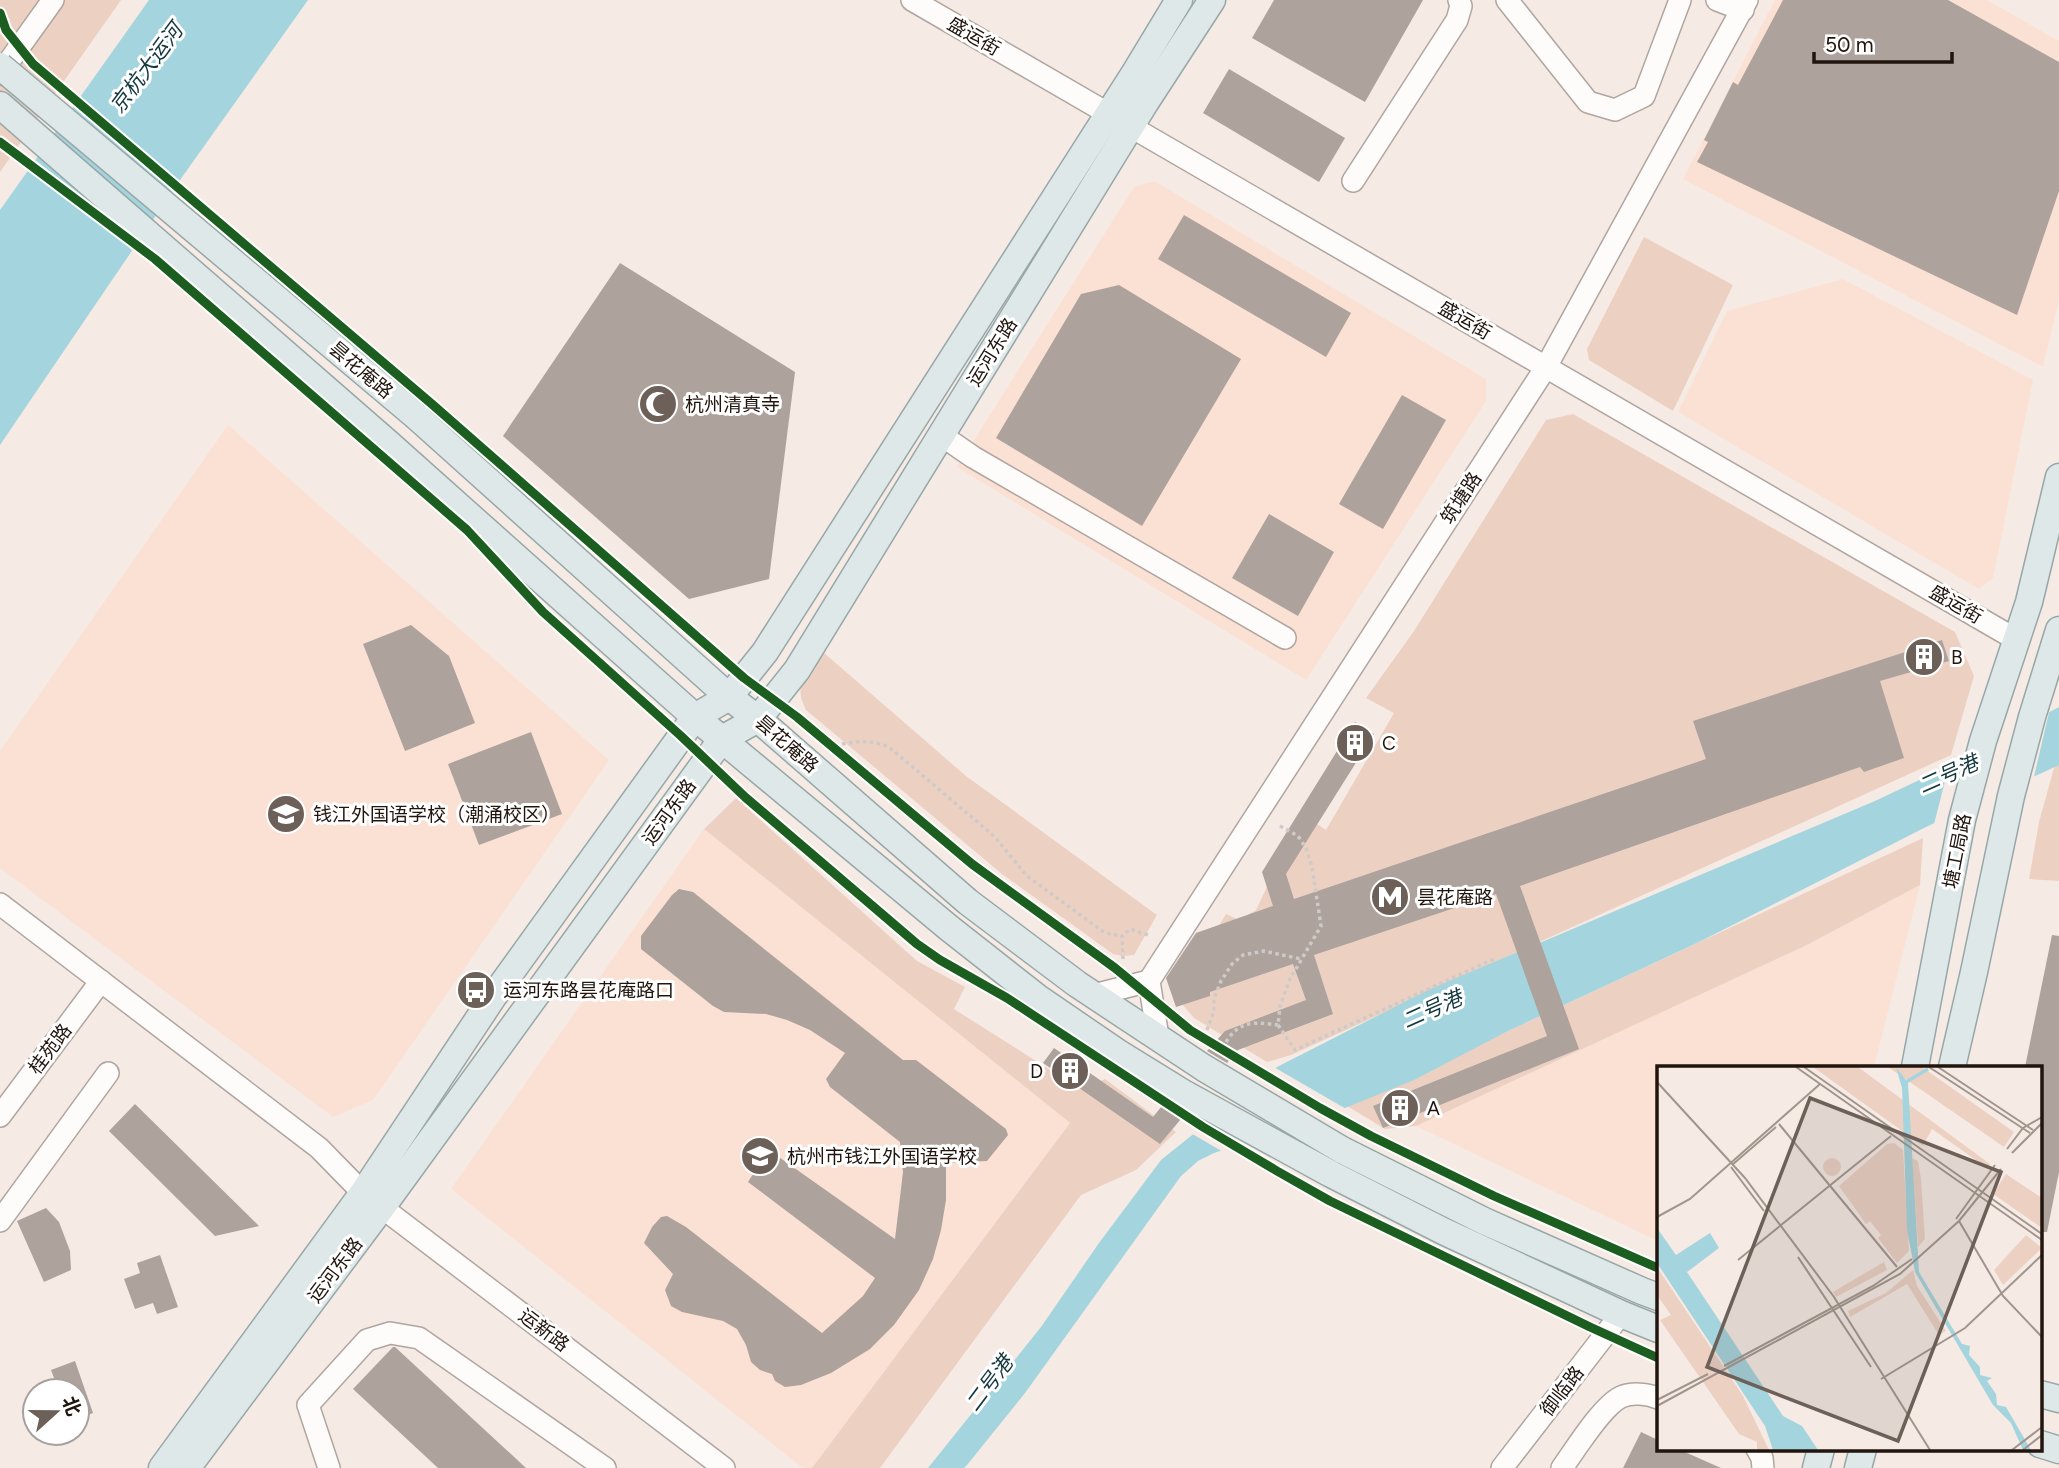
<svg xmlns="http://www.w3.org/2000/svg" width="2059" height="1468" font-family="Figtree,'Noto Sans SC',sans-serif">
<style>
.built{fill:#fae1d4}
.green{fill:#ecd1c3}
.water{fill:#a4d4dd}
.pier{fill:#f6eae4}
.building{fill:#ada29c}
.lines{fill:none;stroke-linecap:round;stroke-linejoin:round}
.minor-casing{stroke:#b0a59f;stroke-width:24}
.major-casing{stroke:#97a7a7;stroke-width:29}
.path{stroke:#cfcac8;stroke-width:3.5;stroke-dasharray:3.5 3.5;stroke-linecap:butt}
.minor{stroke:#fefcfb;stroke-width:21}
.major{stroke:#dee8e9;stroke-width:26}
.major-bridge-casing{stroke:#97a7a7;stroke-width:29;stroke-linecap:butt}
.major-bridge{stroke:#dee8e9;stroke-width:26}
.cycleway-casing{stroke:#fff;stroke-width:13}
.cycleway{stroke:#1b5e20;stroke-width:9}
.labels{text-anchor:middle;dominant-baseline:central;stroke-width:6;stroke-linejoin:round;paint-order:stroke}
.street-label{font-size:19px;fill:#21150e;stroke:#fff}
.poi-label{font-size:19px;fill:#21150e;stroke:#fff;text-anchor:start}
.water-label{font-size:21px;font-style:italic;fill:#13373e;stroke:#fff}
.inset-river{fill:none;stroke:#a4d4dd;stroke-width:3.5}
.inset-road{fill:none;stroke:#a1958e;stroke-width:2}
.view{fill:#6c6059;fill-opacity:0.15;stroke:#6c6059;stroke-width:3.5}
.inset-edge{fill:none;stroke:#21150e;stroke-width:3.5}
</style>
<rect width="100%" height="100%" fill="#f6eae4"/>
<!-- built -->
<g class="built">
<polygon points="1775,0 1987,0 2059,41 2059,300 2043,367 1683,179"/>
<polygon points="1154,181 1486,379 1486,401 1306,680 957,467 1134,187"/>
<polygon points="1843,279 2033,380 1993,578 1979,589 1678,412 1727,311"/>
<polygon points="228,425 609,760 373,1100 333,1117 0,868 0,751"/>
<polygon points="704,829 1070,1123 812,1468 803,1468 451,1189"/>
<polygon points="1920,885 1874,1067 1658,1067 1658,1241 1416,1126 1805,946"/>
</g>
<!-- green -->
<g class="green">
<polygon points="0,0 121,0 0,172"/>
<polygon points="1644,237 1733,285 1673,411 1589,360 1587,349"/>
<polygon points="1573,414 1955,632 1974,676 1951,755 1291,1055 1267,1062 1194,1018 1182,1004 1181,989 1226,914 1239,920 1256,910 1302,814 1326,830 1394,713 1366,698 1414,631 1546,420"/>
<polygon points="823,652 966,776 1157,915 1134,955 1122,956 1113,954 1002,874 806,710 801,698 800,683"/>
<polygon points="2059,750 2059,881 2029,879 2039,822"/>
<polygon points="736,798 917,961 965,987 954,1009 1082,1090 1105,1079 1176,1132 1136,1170 1081,1195 880,1468 812,1468 1070,1123 704,829"/>
<polygon points="1923,838 1920,885 1805,946 1416,1126 1385,1129 1347,1106"/>
</g>
<!-- water -->
<g class="water">
<polygon points="149,0 308,0 180,180 0,445 0,210"/>
<polygon points="2059,707 2059,765 1926,827 1699,942 1506,1032 1414,1080 1340,1110 1214,1153 1198,1161 1181,1176 1025,1393 967,1465 964,1468 928,1468 1041,1327 1099,1243 1161,1160 1277,1067 1428,990 1875,801 1951,765"/>
</g>
<!-- pier -->
<g class="pier">
<polygon points="2050,708 2033,781 1933,828 1950,762"/>
<polygon points="1272,1066 1348,1110 1225,1153 1189,1132"/>
</g>
<!-- building -->
<g class="building">
<polygon points="1274,0 1423,0 1365,102 1252,38"/>
<polygon points="1783,0 1948,0 2059,62 2059,191 2017,315 1697,162 1708,142 1704,140 1733,82 1738,85"/>
<polygon points="1229,69 1345,138 1319,182 1203,113"/>
<polygon points="1184,215 1351,313 1326,357 1158,259"/>
<polygon points="620,263 795,372 769,579 689,599 503,436"/>
<polygon points="1119,285 1241,359 1142,526 996,438 1081,294"/>
<polygon points="1402,395 1446,420 1383,529 1339,504"/>
<polygon points="1269,514 1334,552 1298,616 1232,578"/>
<polygon points="411,625 449,656 475,723 405,751 363,644"/>
<polygon points="1942,640 1949,661 1880,681 1904,758 1864,772 1860,767 1520,886 1579,1049 1383,1128 1373,1106 1547,1036 1496,894 1314,955 1333,1014 1238,1050 1227,1063 1207,1051 1225,1031 1306,1000 1293,964 1210,992 1210,996 1176,1007 1166,978 1196,933 1273,906 1262,872 1355,722 1374,734 1286,874 1294,899 1706,759 1693,721"/>
<polygon points="531,732 562,814 479,845 448,764"/>
<polygon points="679,889 693,892 903,1060 916,1060 1006,1129 1008,1135 987,1161 946,1163 946,1200 941,1230 933,1259 919,1290 894,1325 870,1349 831,1373 801,1385 785,1387 775,1381 772,1374 760,1370 751,1362 746,1345 737,1329 723,1321 682,1312 671,1306 665,1290 673,1274 644,1243 652,1227 661,1217 667,1216 686,1227 822,1333 863,1296 875,1278 748,1182 755,1171 768,1156 776,1155 895,1239 903,1172 900,1142 830,1087 826,1079 845,1053 810,1030 787,1020 766,1014 724,1012 713,1006 641,949 641,936 672,895"/>
<polygon points="2052,935 2059,936 2059,1172 2047,1232 2040,1232 2040,1067 2025,1067"/>
<polygon points="1054,1048 1153,1117 1166,1101 1186,1113 1160,1144 1043,1063"/>
<polygon points="135,1104 259,1226 215,1236 109,1131"/>
<polygon points="46,1208 59,1222 70,1251 71,1270 44,1282 17,1221"/>
<polygon points="160,1255 178,1307 157,1314 153,1303 135,1309 124,1279 140,1273 137,1263"/>
<polygon points="393,1347 395,1347 526,1468 438,1468 353,1389"/>
<polygon points="75,1361 93,1413 77,1419 77,1391 59,1391 51,1370"/>
<polygon points="1641,1432 1658,1440 1658,1449 1678,1449 1721,1468 1623,1468"/>
</g>
<g class="lines">
<defs>
<g id="minor">
<polyline points="912,0 2017,640"/>
<polyline points="1507,0 1588,102 1615,110 1644,96 1680,0"/>
<polyline points="1717,0 1743,10"/>
<polyline points="0,74 53,0"/>
<polyline points="1353,181 1457,20 1461,6 1459,0"/>
<polyline points="941,435 973,457 1285,638"/>
<polyline points="0,904 319,1148 363,1193 724,1468"/>
<polyline points="1094,995 1149,981"/>
<polyline points="1158,1037 1149,981 1546,367 1747,0"/>
<polyline points="0,1116 101,981"/>
<polyline points="0,1221 108,1073"/>
<polyline points="1757,1449 1762,1458 1763,1468"/>
<polyline points="329,1468 308,1405 367,1340 390,1333 419,1338 605,1468"/>
<polyline points="1502,1468 1621,1314"/>
<path d="M1562 1468C1575 1450 1602 1406 1621 1397 1632 1392 1648 1394 1658 1398"/>
</g>
<g id="major">
<polyline points="0,105 389,444 695,717 949,928 1038,998 1117,1052 1185,1094 1331,1174 1443,1231 1621,1314 1658,1329"/>
<polyline points="417,417 729,697 758,719 968,902 1077,984 1204,1068 1342,1150 1484,1221 1642,1291 1658,1297"/>
<polyline points="1915,1067 1962,820 1983,741 2029,602 2059,477"/>
<polyline points="1952,1067 1974,972 2011,796 2032,717 2059,630"/>
<polyline points="2040,1394 2059,1399"/>
<polyline points="2040,1444 2059,1450"/>
<polyline points="162,1468 363,1193 493,997 695,717 729,697 765,652 1136,71 1179,0"/>
<polyline points="187,1468 382,1207 722,739 758,719 797,670 1145,103 1212,0"/>
<polyline points="1816,1468 1821,1449"/>
<polyline points="1858,1468 1863,1449"/>
</g>
</defs>
<!-- minor casing -->
<use href="#minor" class="minor-casing"/>
<!-- major casing -->
<use href="#major" class="major-casing"/>
<!-- path -->
<g class="path">
<path d="M842 744C859 741 872 740 889 747L994 836 1027 876 1105 933 1122 936"/>
<polyline points="1280,826 1298,836 1306,848 1312,867 1321,926 1290,979 1280,1006 1278,1025 1295,1050 1496,958"/>
<polyline points="1123,959 1122,936 1130,929 1151,936"/>
<polyline points="1207,1030 1214,1011 1214,999 1221,981 1232,964 1243,955 1264,951 1301,959"/>
<path d="M1226 1042C1240 1020 1254 1022 1278 1025"/>
</g>
<!-- minor -->
<use href="#minor" class="minor"/>
<!-- major -->
<use href="#major" class="major"/>
<defs>
<polyline id="major-bridge" points="0,66 417,417"/>
</defs>
<!-- major-bridge casing -->
<use href="#major-bridge" class="major-bridge-casing"/>
<!-- major-bridge -->
<use href="#major-bridge" class="major-bridge"/>
<defs>
<g id="cycleway">
<polyline points="0,13 6,30 33,64 433,405 744,678 797,717 972,864 1115,968 1190,1030 1320,1108 1371,1136 1494,1196 1658,1268"/>
<polyline points="0,142 155,259 467,530 543,612 681,736 745,797 917,944 940,960 1007,998 1203,1127 1277,1171 1330,1201 1590,1327 1658,1358"/>
</g>
</defs>
<!-- cycleway casing -->
<use href="#cycleway" class="cycleway-casing"/>
<!-- cycleway -->
<use href="#cycleway" class="cycleway"/>
</g>
<!-- icons -->
<defs>
<symbol id="mosque-disc" viewBox="-11 -11 22 22"><circle r="9.5" fill="#6c6059" stroke="#fff"/><path d="M3.5-4.9A6 6 0 1 0 3.5 4.9A5 5 0 1 1 3.5-4.9Z" fill="#fff"/></symbol>
<symbol id="building-disc" viewBox="-11 -11 22 22"><circle r="9.5" fill="#6c6059" stroke="#fff"/><path d="M-4-6H4V6H1V3H-1V6H-4ZM-2.5-4.3h1.7v1.8h-1.7ZM.8-4.3h1.7v1.8H.8ZM-2.5-1h1.7V.8h-1.7ZM.8-1h1.7V.8H.8Z" fill="#fff"/></symbol>
<symbol id="school-disc" viewBox="-11 -11 22 22"><circle r="9.5" fill="#6c6059" stroke="#fff"/><path d="M0-5L7-2L0 1L-7-2ZM-4 1L0 2.5L4 1V4Q0 6-4 4Z" fill="#fff"/></symbol>
<symbol id="metro-disc" viewBox="-11 -11 22 22"><circle r="9.5" fill="#6c6059" stroke="#fff"/><path d="M-5.5 5V-5H-3L0 0L3-5H5.5V5H3V-.5L0 4L-3-.5V5Z" fill="#fff"/></symbol>
<symbol id="bus-disc" viewBox="-11 -11 22 22"><circle r="9.5" fill="#6c6059" stroke="#fff"/><path d="M-5-6H5V4H4V6H2V4H-2V6H-4V4H-5ZM-3.5-4V0h7V-4ZM-3.5 1.2v1.5H-2V1.2ZM2 1.2v1.5H3.5V1.2Z" fill="#fff"/></symbol>
</defs>
<g fill-rule="evenodd">
<use href="#mosque-disc" x="636" y="382" width="44" height="44"/>
<use href="#building-disc" x="1902" y="635" width="44" height="44"/>
<use href="#building-disc" x="1333" y="721" width="44" height="44"/>
<use href="#school-disc" x="264" y="792" width="44" height="44"/>
<use href="#metro-disc" x="1368" y="875" width="44" height="44"/>
<use href="#bus-disc" x="454" y="968" width="44" height="44"/>
<use href="#building-disc" x="1048" y="1049" width="44" height="44"/>
<use href="#building-disc" x="1378" y="1086" width="44" height="44"/>
<use href="#school-disc" x="738" y="1134" width="44" height="44"/>
</g>
<g class="labels">
<!-- street labels -->
<g class="street-label">
<text transform="translate(974 36) rotate(30)">盛运街</text>
<text transform="translate(1465 320) rotate(30)">盛运街</text>
<text transform="translate(992 352) rotate(-58)">运河东路</text>
<text transform="translate(361 370) rotate(40)">昙花庵路</text>
<text transform="translate(1461 498) rotate(-57)">筑塘路</text>
<text transform="translate(1956 604) rotate(30)">盛运街</text>
<text transform="translate(787 744) rotate(41)">昙花庵路</text>
<text transform="translate(669 812) rotate(-54)">运河东路</text>
<text transform="translate(1957 851) rotate(-79)">塘工局路</text>
<text transform="translate(50 1049) rotate(-53)">桂苑路</text>
<text transform="translate(335 1270) rotate(-53)">运河东路</text>
<text transform="translate(544 1330) rotate(37)">运新路</text>
<text transform="translate(1562 1391) rotate(-52)">御临路</text>
</g>
<!-- poi labels -->
<g class="poi-label">
<text x="685" y="404">杭州清真寺</text>
<text x="1951" y="657">B</text>
<text x="1382" y="743">C</text>
<text x="313" y="814">钱江外国语学校（潮涌校区）</text>
<text x="1417" y="897">昙花庵路</text>
<text x="503" y="990">运河东路昙花庵路口</text>
<text x="1043" y="1071" text-anchor="end">D</text>
<text x="1427" y="1108">A</text>
<text x="787" y="1156">杭州市钱江外国语学校</text>
</g>
<!-- water labels -->
<g class="water-label">
<text transform="translate(146 68) rotate(-53)">京杭大运河</text>
<text transform="translate(1948 774) rotate(-24)">二号港</text>
<text transform="translate(1432 1009) rotate(-24)">二号港</text>
<text transform="translate(989 1383) rotate(-53)">二号港</text>
</g>
</g>
<!-- overview -->
<g transform="translate(1657 1066)">
<rect width="385" height="385" fill="#f6eae4"/>
<path d="M156 1H201L333 98 330 102 275 63 266 80ZM231 1H265L357 66 347 81ZM237 77 246 84 252 185 240 197 221 172 224 169 213 155 209 158 182 120 230 78ZM166 101a9 9 0 1 1 18 0a9 9 0 1 1-18 0ZM255 92 261 95 264 113 268 173 261 181ZM349 108 385 132V162L336 128ZM369 169 385 182 346 219 337 204ZM227 196 230 204 179 231 176 226ZM0 201 86 330 112 384H100V376L82 368 3 254 14 249 0 229ZM256 204 260 220 289 265 282 269 250 218 193 251 191 245 229 227Z" fill="#ecd1c3"/>
<path d="M239 1 251 17 262 206 305 278 313 280 312 289 323 301V309L335 312 330 315 339 328 340 339 349 341 374 384H366L354 357 336 339 258 206 250 164 245 22ZM0 162 19 189 53 167 62 182 30 206 126 350 145 360 161 384H116L108 360 0 197Z" fill="#a4d4dd"/>
<path class="inset-river" d="M249 16 271 3"/>
<path class="inset-road" d="M139 1 385 174M147 1 385 168M272 1 373 67M281 1 376 64M0 16 88 112 177 231 273 384M122 58 240 201M350 83 366 62 385 51M355 87 385 57M75 99 119 61M74 101 107 145M0 151 33 133 163 18M299 153 338 99M302 155 346 230 385 271M141 191 214 301M81 194 234 70M67 300 216 220 255 193M224 313 308 262 385 189M0 334 51 308M0 340 243 208 302 155 344 103M355 384 385 361M366 384 385 369"/>
<path class="view" d="M153 32 344 106 241 375 50 301Z"/>
<rect width="385" height="385" class="inset-edge"/>
</g>
<!-- north arrow -->
<g transform="translate(56 1412) rotate(69)"><circle r="33" fill="#ffffff" stroke="#a6a19f" stroke-width="2"/>
<path d="M0-5L12 26L0 18L-12 26Z" fill="#6c6059"/>
<text y="-10" font-size="19" font-weight="bold" text-anchor="middle" fill="#21150e">北</text>
</g>
<!-- scale -->
<path d="M1814 52v10h138v-10" fill="none" stroke="#21150e" stroke-width="3.5"/>
<text x="1825" y="52" font-size="21" fill="#21150e" stroke="#ffffff" stroke-width="5" paint-order="stroke">50 m</text>
</svg>
